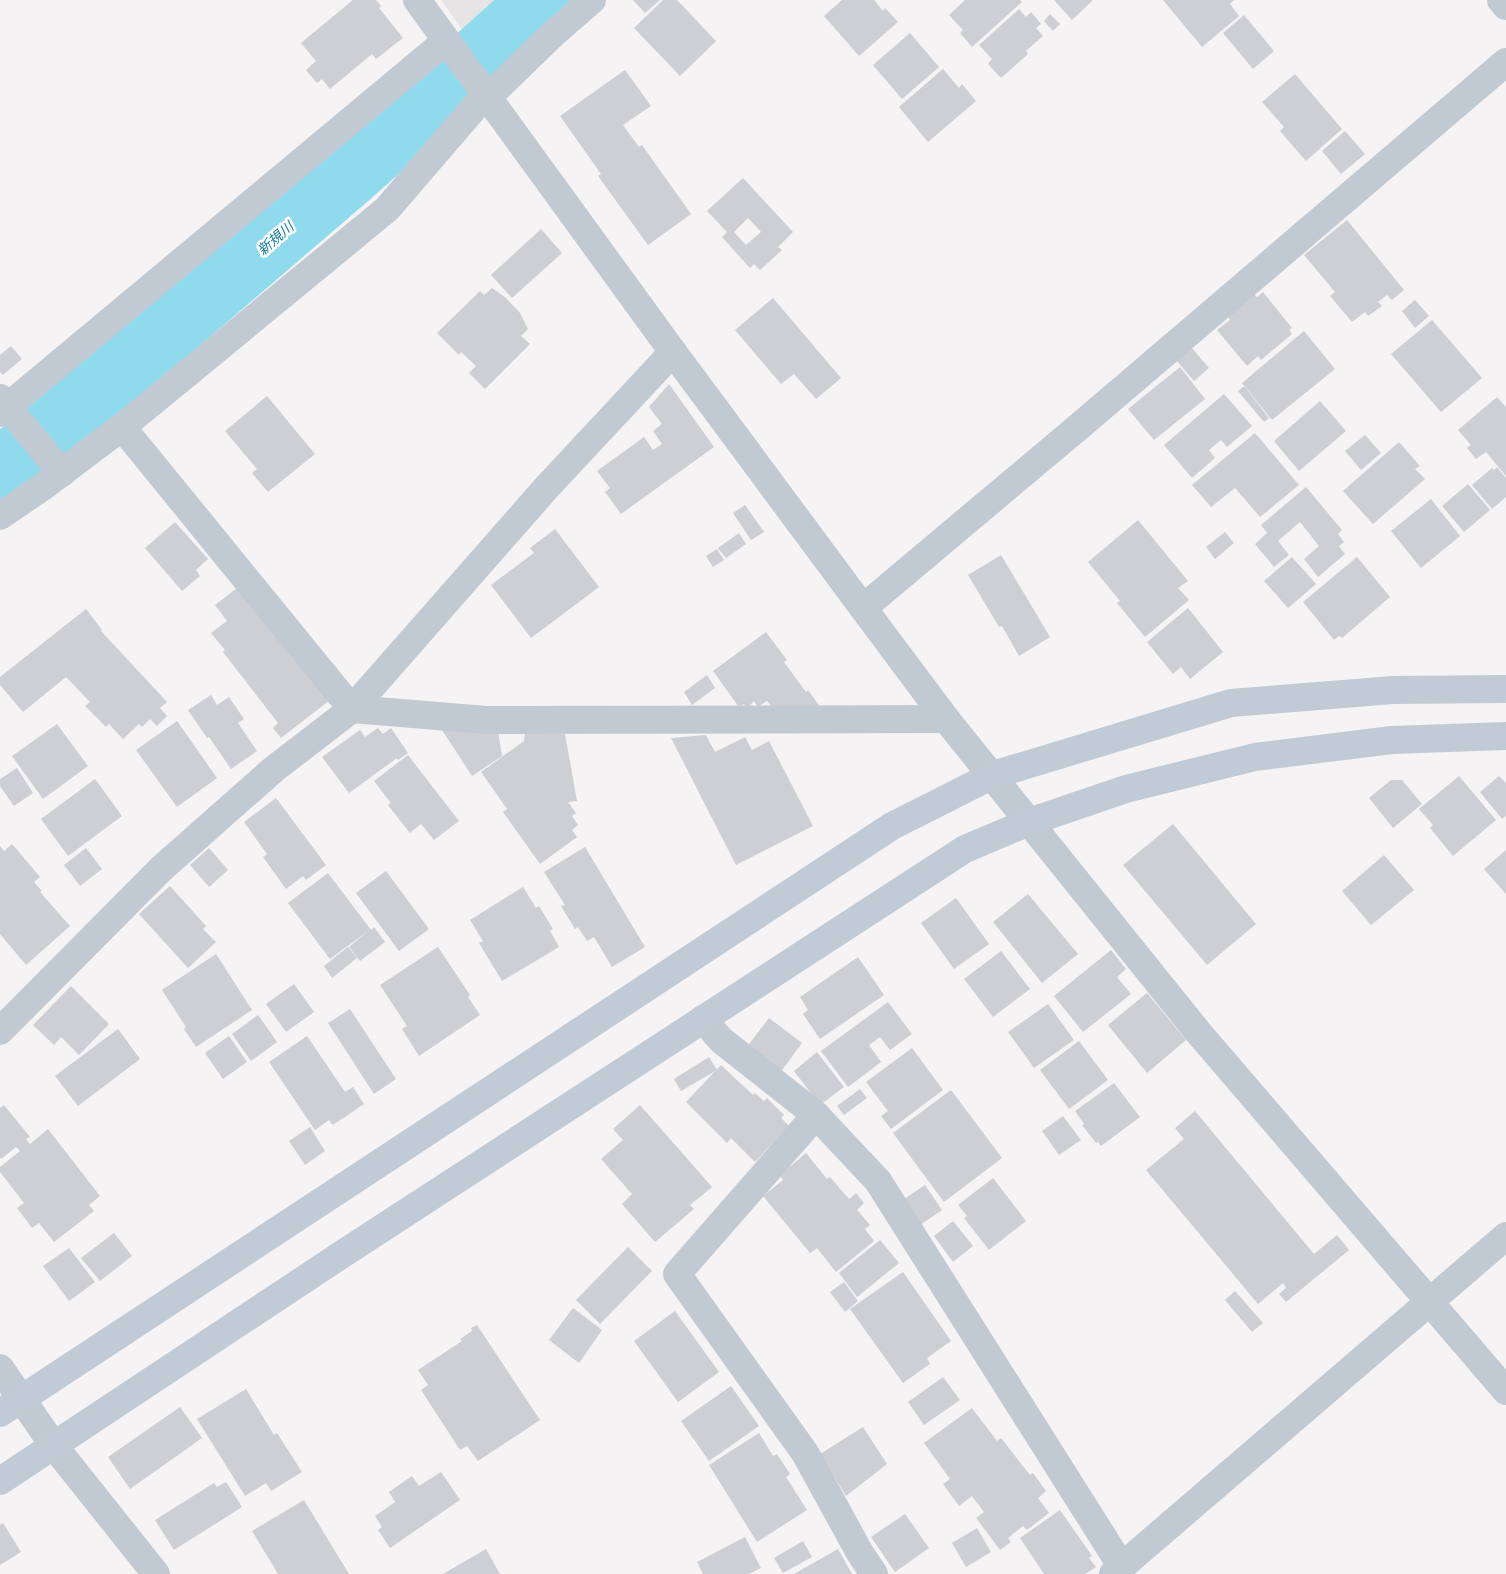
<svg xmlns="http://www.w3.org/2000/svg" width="1506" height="1574" font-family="Lato,'Noto Sans JP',sans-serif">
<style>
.education{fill:#e6e4e5}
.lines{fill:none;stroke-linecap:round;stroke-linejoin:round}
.river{stroke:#90daee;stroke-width:66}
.building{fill:#cdcfd5;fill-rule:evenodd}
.minor{stroke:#c1cad2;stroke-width:28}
.tertiary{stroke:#c1cad2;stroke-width:28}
.secondary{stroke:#c1cbd6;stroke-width:28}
.labels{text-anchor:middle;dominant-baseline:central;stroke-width:5;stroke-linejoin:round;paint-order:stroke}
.water-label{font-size:14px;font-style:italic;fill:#0c7c9b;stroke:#fff}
</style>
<rect width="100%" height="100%" fill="#f5f3f3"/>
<!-- education -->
<polygon class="education" points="441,0 501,0 463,31"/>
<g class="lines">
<!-- river -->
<polyline class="river" points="0,470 25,452 349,174 544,0"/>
</g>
<!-- building -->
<g class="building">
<polygon points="353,0 376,0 381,6 379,8 403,38 376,59 372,54 330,89 322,79 317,83 306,70 316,61 301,43"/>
<polygon points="633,0 660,0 645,13"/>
<polygon points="663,0 677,0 716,41 680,76 634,28"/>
<polygon points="842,0 874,0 883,11 885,8 898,22 859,56 824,16"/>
<polygon points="965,0 1020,0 1022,2 972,47 960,33 963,30 949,15"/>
<polygon points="1054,0 1093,0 1072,20"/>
<polygon points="1163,0 1234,0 1230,4 1239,16 1202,47"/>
<polygon points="1019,9 1026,17 1031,12 1041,24 1036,28 1043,36 1026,51 1028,54 1001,78 988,64 992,59 979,45"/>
<polygon points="1050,14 1060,24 1053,31 1044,21"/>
<polygon points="1244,15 1274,51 1253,69 1223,33"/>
<polygon points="910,33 939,67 902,99 873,65"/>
<polygon points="943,69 959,88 962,84 976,101 928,142 899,107"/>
<polygon points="625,70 651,106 623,125 639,147 642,145 691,214 648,245 598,176 601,174 560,116"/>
<polygon points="1295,74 1342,129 1306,161 1280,131 1284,127 1262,102"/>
<polygon points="1345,131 1365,154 1341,174 1322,151"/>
<path d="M743 178 793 232 778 247 782 250 760 270 754 264 750 268 722 237 727 232 707 211ZM748 218 761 232 746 245 734 232Z"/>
<polygon points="1347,220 1404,290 1392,300 1387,295 1378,302 1382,306 1368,316 1365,312 1352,322 1330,296 1335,292 1304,255"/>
<polygon points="541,229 562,253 512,298 491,275"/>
<polygon points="492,288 506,298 520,313 528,329 521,336 530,344 485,389 469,373 476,366 461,352 459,355 437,333 480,291 484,295"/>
<polygon points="1263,292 1292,328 1289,330 1292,334 1261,360 1258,356 1247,366 1217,330 1230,320 1227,316 1254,294 1257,297"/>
<polygon points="773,298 841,378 816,399 794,374 781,384 735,330"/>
<polygon points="1415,300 1429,316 1415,328 1402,311"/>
<polygon points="1432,320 1482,378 1441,412 1391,354"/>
<polygon points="1304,331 1335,369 1272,420 1242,383"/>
<polygon points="11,346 22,359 3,375 0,372 0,355"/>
<polygon points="1191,347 1209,368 1194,381 1176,360"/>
<polygon points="1180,367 1205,399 1154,440 1128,409"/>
<polygon points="669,384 714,447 621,514 605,492 610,488 597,471 644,437 653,450 662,444 653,431 662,424 649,407"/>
<polygon points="1244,386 1269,418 1264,422 1238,391"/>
<polygon points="1224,394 1252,426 1227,447 1221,440 1209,450 1215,458 1192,478 1164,445"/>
<polygon points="267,396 315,454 268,492 252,473 257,469 225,431"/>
<polygon points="1497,397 1506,407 1506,476 1486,452 1476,459 1467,448 1471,445 1458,430"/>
<polygon points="1320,401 1346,431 1299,471 1274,441"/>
<polygon points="1255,433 1299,485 1260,517 1235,488 1211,507 1192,485"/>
<polygon points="1365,435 1381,453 1361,470 1345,451"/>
<polygon points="1399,442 1420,466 1415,469 1425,479 1373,524 1343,491"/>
<polygon points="1497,467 1506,478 1506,497 1492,509 1472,485 1492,468 1494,470"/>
<polygon points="1468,484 1490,510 1464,532 1442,506"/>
<polygon points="1306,487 1342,530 1338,534 1344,542 1339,546 1345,554 1318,577 1304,559 1319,546 1300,522 1278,541 1289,555 1274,567 1255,544 1267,533 1261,525"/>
<polygon points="1431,499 1460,536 1421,568 1391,531"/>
<polygon points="745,505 764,532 751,540 733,513"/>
<polygon points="1138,520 1188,581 1178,588 1189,600 1145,637 1117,603 1120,601 1088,562"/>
<polygon points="175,522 208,559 196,570 200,576 182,591 145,548"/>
<polygon points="555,529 599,587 531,638 491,585 534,553 530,548"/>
<polygon points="1225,532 1234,543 1215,559 1206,547"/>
<polygon points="739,533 746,544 726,558 718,548"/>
<polygon points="717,549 724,560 713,567 706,556"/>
<polygon points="1001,555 1050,637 1019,656 1002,626 999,627 968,575"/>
<polygon points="1292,557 1316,584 1288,608 1264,581"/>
<polygon points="1357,557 1390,597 1342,638 1339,636 1334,640 1303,602"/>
<polygon points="241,585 334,697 281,738 273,728 278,723 223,652 225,650 211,633 227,621 215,605"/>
<polygon points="1188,608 1223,652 1190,679 1181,667 1173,674 1147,642"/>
<polygon points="86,609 102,630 101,631 167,702 160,708 167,716 157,726 150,719 142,727 139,724 123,739 109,724 106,727 85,706 90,702 66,677 23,712 0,685 0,677"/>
<polygon points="766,632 787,660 784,662 806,692 808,690 821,708 772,707 767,701 758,707 754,701 747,708 744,704 739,707 713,671"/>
<polygon points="707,675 715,688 692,705 684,692"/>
<polygon points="211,695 217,705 229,697 244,719 238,723 257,751 231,769 209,737 207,738 188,710"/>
<polygon points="177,721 217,778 177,807 136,750"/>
<polygon points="57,724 88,766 43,799 12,756"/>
<polygon points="378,728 383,734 391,728 408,753 398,760 397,758 349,793 322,757 360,730 365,737"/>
<polygon points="442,730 498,731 502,756 472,776"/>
<polygon points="525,733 565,734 577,801 568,802 576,813 572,816 578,825 572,830 577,837 540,864 503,812 507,809 481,772 524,741"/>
<polygon points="706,735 715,752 745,737 752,750 769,741 813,826 736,865 671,738"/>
<polygon points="408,755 459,821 434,840 421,824 410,833 388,805 391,803 374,781"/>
<polygon points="17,768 33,793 14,806 0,786 0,779"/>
<polygon points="1459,776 1496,820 1453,856 1430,828 1433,825 1419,809"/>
<polygon points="1499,776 1506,783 1506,816 1502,819 1480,792"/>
<polygon points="95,779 122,816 68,856 41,819"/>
<polygon points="1391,780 1402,780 1422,804 1393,828 1369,798"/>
<polygon points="276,798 326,865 306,880 303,876 286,889 263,857 267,854 244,822"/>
<polygon points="1173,824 1256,924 1207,965 1123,865"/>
<polygon points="12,844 40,877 34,882 42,891 40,892 70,926 26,965 0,934 0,846 4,851"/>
<polygon points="585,847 645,947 612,967 594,937 587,941 578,927 575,929 561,906 565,905 544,872"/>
<polygon points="86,848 102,869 80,886 64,865"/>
<polygon points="209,848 228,870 209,887 190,865"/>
<polygon points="1506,850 1506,894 1484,869"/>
<polygon points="1384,855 1414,890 1371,925 1342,891"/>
<polygon points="386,871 429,929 399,951 356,893"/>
<polygon points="328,873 371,930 374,927 385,942 360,961 349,947 368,931 330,959 288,903"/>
<polygon points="170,886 206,926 203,929 216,942 188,968 139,914"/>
<polygon points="523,887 536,908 539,906 553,929 550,931 559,947 502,981 479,943 483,941 470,920"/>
<polygon points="1028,894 1078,954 1042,983 993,922"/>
<polygon points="956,898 989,944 954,969 921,923"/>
<polygon points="348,947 357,958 332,978 324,966"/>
<polygon points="438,947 470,995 468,997 480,1015 419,1056 402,1029 407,1026 380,985"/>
<polygon points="1111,950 1126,969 1117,977 1131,994 1083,1032 1054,996"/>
<polygon points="1001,951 1030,989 993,1017 964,979"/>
<polygon points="216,954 252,1010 196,1047 184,1029 186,1027 162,990"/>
<polygon points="858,957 884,995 820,1039 803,1014 808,1010 800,997"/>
<polygon points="294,984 314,1012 286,1032 266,1004"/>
<polygon points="71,986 109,1024 79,1055 61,1037 54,1045 33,1025"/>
<polygon points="1147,993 1186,1040 1147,1073 1108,1025"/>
<polygon points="888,1002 912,1034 890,1050 880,1037 869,1045 881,1062 848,1087 821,1051"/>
<polygon points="1048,1004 1074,1040 1034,1068 1008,1032"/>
<polygon points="350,1009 396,1079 374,1094 328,1023"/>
<polygon points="258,1015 277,1042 251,1061 232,1034"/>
<polygon points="769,1018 802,1043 780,1073 746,1048"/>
<polygon points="118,1029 140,1059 78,1106 55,1076"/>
<polygon points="229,1036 247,1062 223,1079 205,1053"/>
<polygon points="307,1036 345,1092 353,1087 364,1104 333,1125 329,1120 315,1130 269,1062"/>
<polygon points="1079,1041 1108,1080 1069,1109 1040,1070"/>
<polygon points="912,1048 943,1090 891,1129 881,1116 888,1111 866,1082"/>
<polygon points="817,1052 844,1087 820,1105 794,1071"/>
<polygon points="709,1057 717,1070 681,1091 674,1079"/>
<polygon points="721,1065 753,1095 755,1093 764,1101 767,1098 784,1115 781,1118 789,1126 755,1162 731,1138 727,1143 686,1102"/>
<polygon points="1114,1083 1140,1117 1101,1146 1098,1142 1096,1143 1082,1125 1084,1124 1075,1111"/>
<polygon points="860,1089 867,1098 844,1115 837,1106"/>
<polygon points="951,1090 1002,1158 944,1202 893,1133"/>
<polygon points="4,1105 30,1137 26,1139 30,1144 48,1129 100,1196 89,1205 94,1211 54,1242 39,1223 32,1228 17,1208 24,1203 0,1172 0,1167 20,1151 16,1147 1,1159 0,1158 0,1108"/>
<polygon points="640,1105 712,1187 690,1205 694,1209 655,1242 622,1204 632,1194 601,1159 623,1140 613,1129"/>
<polygon points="1195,1111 1314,1254 1337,1235 1349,1250 1286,1302 1279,1294 1286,1288 1283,1283 1258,1304 1146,1170 1184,1139 1175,1128"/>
<polygon points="1063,1116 1081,1140 1059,1155 1042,1131"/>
<polygon points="310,1127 325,1151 305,1165 289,1141"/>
<polygon points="806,1153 827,1179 830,1177 849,1199 856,1193 864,1203 857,1210 870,1225 865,1229 874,1241 836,1272 817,1248 810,1253 763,1196 783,1180 780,1175"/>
<polygon points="993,1178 1026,1221 989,1250 964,1218 967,1216 958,1205"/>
<polygon points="925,1185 942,1210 920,1225 903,1200"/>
<polygon points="953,1221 973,1246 953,1262 934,1236"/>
<polygon points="114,1233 132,1256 100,1281 81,1258"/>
<polygon points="880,1240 899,1263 857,1297 839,1273"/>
<polygon points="628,1247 652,1271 600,1324 576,1300"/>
<polygon points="69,1248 95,1282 69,1301 43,1266"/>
<polygon points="903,1272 951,1341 927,1358 930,1364 903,1383 850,1309"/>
<polygon points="844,1282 858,1301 845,1312 830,1292"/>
<polygon points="1235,1291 1263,1323 1252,1332 1225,1300"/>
<polygon points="573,1308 602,1330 579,1363 549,1340"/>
<polygon points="675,1311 719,1372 678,1402 634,1341"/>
<polygon points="477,1325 540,1420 478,1461 467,1446 460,1450 421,1390 428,1385 418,1370 462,1341 460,1339 472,1331 471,1328"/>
<polygon points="943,1377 960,1400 924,1425 908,1402"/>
<polygon points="731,1386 759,1426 709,1461 681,1421"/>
<polygon points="246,1389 274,1435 277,1433 302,1472 271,1491 266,1483 245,1496 197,1419"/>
<polygon points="180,1407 202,1438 130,1489 108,1457"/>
<polygon points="972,1408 997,1441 1001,1438 1030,1475 1033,1473 1046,1491 1038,1498 1049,1513 1027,1530 1023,1526 1008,1538 1011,1542 1000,1550 976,1518 984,1512 972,1496 959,1506 943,1484 950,1479 924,1443"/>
<polygon points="863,1427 887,1464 846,1496 820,1454"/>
<polygon points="759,1433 773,1456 777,1454 790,1474 786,1477 807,1510 757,1542 709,1465"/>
<polygon points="441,1472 460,1500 390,1548 378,1530 382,1527 375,1516 395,1502 389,1492 412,1476 419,1486"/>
<polygon points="226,1482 242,1507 174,1550 155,1520 214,1483 217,1487"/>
<polygon points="304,1500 349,1574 278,1574 252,1531"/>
<polygon points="1060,1510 1092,1556 1089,1558 1096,1567 1085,1574 1044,1574 1020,1538"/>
<polygon points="905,1514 929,1548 895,1572 871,1537"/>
<polygon points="3,1523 21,1552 0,1565 0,1525"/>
<polygon points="977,1528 991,1552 966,1567 952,1543"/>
<polygon points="745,1537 761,1568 749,1574 703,1574 697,1562"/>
<polygon points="803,1541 812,1557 783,1573 774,1558"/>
<polygon points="486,1549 500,1574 443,1574"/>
<polygon points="838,1549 852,1574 794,1574"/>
</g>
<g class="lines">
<!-- minor -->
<g class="minor">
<polyline points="1501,0 1506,6"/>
<polyline points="488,97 553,34 592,0"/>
<polyline points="0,398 62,473"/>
<polyline points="0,413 446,41"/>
<polyline points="122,427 352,709 486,720 946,719"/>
<polyline points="0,516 41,488 122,427 387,209 486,94"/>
<polyline points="863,608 1082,424 1506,62"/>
<polyline points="1029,822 1198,1032 1506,1391"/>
<polyline points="703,1019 721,1040 816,1115 878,1181 1122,1567"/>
<polyline points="0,1031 161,869 274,769 352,709 547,487 673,352"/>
<polyline points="816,1115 677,1274 805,1453 860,1553 874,1574"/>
<polyline points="0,1368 54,1446 156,1574"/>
<polyline points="1113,1574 1506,1236"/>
</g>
<!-- tertiary -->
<polyline class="tertiary" points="417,0 673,352 863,608 946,719 1029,822"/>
<!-- secondary -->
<g class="secondary">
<polyline points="0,1413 892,826 993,775 1231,703 1393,690 1506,689"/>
<polyline points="0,1481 344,1253 965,849 1029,822 1126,789 1255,757 1392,740 1506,736"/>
</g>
</g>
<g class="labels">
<!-- water labels -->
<g class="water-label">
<text transform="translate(275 238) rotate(-41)">新規川</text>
</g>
</g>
</svg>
